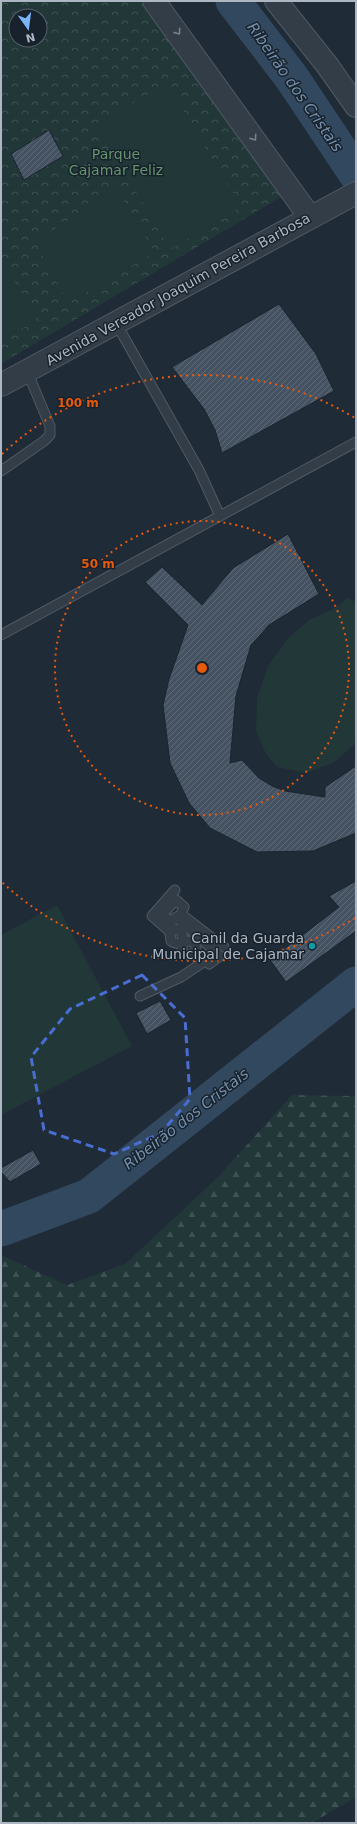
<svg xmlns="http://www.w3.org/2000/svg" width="357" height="1824" font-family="'DejaVu Sans',sans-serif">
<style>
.forest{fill:url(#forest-firs)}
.park{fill:url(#park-crowns);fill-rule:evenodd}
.garden{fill:#213738}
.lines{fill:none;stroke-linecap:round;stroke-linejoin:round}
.river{stroke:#32485f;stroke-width:35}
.building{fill:url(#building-hatch);stroke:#1a242e}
.service-casing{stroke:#505a65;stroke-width:11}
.tertiary-casing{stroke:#505a65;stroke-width:24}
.service{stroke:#333d47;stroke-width:9}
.tertiary{stroke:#333d47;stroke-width:22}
.oneway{stroke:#76808c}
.marked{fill:none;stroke:#486ed2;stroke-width:3;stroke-dasharray:8 5;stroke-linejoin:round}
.ring{fill:none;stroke:#e8590c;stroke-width:2;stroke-dasharray:2 4}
.culture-dot{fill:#0f9aa8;stroke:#18222c;stroke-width:1.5}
.labels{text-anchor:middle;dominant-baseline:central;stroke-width:3;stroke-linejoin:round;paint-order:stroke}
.park-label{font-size:14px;fill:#64956c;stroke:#18222c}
.street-label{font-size:14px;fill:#adb7c4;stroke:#18222c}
.poi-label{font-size:14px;fill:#adb7c4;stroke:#18222c;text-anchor:end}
.water-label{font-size:15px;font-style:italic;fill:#7490ad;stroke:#18222c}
.centre{fill:#e8590c;stroke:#18222c;stroke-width:2}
.ring-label{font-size:12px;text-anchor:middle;font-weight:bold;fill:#e8590c;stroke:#18222c;stroke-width:3;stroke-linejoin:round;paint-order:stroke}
</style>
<defs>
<pattern id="forest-firs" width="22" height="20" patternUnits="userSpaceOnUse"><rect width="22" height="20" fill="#213738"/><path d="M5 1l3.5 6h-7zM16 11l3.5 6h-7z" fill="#3f5253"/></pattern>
<pattern id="park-crowns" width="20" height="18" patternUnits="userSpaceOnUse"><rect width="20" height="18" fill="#213738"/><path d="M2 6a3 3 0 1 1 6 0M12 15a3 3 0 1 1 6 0" fill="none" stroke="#3f5253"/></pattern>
<pattern id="building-hatch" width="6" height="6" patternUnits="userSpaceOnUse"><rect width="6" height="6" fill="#455261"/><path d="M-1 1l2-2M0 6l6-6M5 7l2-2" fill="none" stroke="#5d6976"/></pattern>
</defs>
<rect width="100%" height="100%" fill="#1f2b37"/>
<!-- forest -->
<polygon class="forest" points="292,1095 356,1096 356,1797 312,1823 1,1823 1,1255 67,1285 125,1264 218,1177"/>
<!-- park -->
<path class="park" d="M1 1H140L283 196 1 364ZM16 16H40V40H16Z"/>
<!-- garden -->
<g class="garden">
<polygon points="167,84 241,207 170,249 96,124"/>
<polygon points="116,189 155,252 68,303 35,242"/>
<polygon points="6,267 37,320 1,340 1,270"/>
<polygon points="347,597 356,602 356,743 333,763 306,773 277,767 266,754 256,731 257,698 268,666 287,639 309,620 333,609 342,603"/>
<polygon points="57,905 132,1046 1,1115 1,935"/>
</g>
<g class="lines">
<!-- river -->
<g class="river">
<polyline points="233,1 292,78 356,174"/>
<polyline points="1,1229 89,1196 356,984"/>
</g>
</g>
<!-- building -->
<g class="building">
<polygon points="49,130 63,156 24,180 11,154"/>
<polygon points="279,304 316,354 334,391 222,453 215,430 204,409 172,367"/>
<polygon points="288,534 319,594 269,625 251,645 236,696 230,763 242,760 259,778 272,786 285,791 325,797 325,787 356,766 356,833 313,851 257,852 210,828 189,803 170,763 163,705 169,679 188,625 145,582 162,567 202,605 233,568"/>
<polygon points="356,881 356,931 286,982 270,960 339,907 329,896"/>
<polygon points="160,1001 171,1020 147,1034 136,1013"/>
<polygon points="33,1150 41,1164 10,1182 1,1172 1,1168"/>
</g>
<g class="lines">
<defs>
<g id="service">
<polyline points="116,323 199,470 220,516"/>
<polyline points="1,471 44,441 50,435 50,426 27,371"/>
<polyline points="1,635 356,442"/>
<polygon points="174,929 179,930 182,933 183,943 175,943 171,941 170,934"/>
<polyline points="170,932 152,916 175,890"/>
<circle cx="189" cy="948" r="7"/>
<polyline points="194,952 209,964 220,956 176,917 171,922 162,914 176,900 184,907 181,914 224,947"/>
<polyline points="140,996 181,977 205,961"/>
</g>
<g id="tertiary">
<polyline points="154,1 310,217"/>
<polyline points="276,1 327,65 356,106"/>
<polyline points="1,385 356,193"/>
</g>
</defs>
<!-- service casing -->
<use href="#service" class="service-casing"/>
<!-- tertiary casing -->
<use href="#tertiary" class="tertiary-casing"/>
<!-- service -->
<use href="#service" class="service"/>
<!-- tertiary -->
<use href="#tertiary" class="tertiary"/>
</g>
<!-- one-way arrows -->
<defs><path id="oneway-chevron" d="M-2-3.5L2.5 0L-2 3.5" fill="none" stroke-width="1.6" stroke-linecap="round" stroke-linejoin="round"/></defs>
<g class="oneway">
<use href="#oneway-chevron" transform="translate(178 32) rotate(54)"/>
<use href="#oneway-chevron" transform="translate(254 138) rotate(55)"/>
</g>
<!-- marked area -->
<path class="marked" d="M142 975 185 1018 190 1099 161 1133 114 1154 44 1130 31 1057 70 1009Z"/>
<!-- distance rings -->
<g class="ring">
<circle cx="202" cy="668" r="147"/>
<path d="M355 918A293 293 0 0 1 2 882M2 454A293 293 0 0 1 355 418"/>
</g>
<!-- markers -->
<circle class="culture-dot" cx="312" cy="946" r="4"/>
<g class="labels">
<!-- park labels -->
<g class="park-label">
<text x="116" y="154">Parque<tspan x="116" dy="16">Cajamar Feliz</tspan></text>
</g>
<!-- street labels -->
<g class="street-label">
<text transform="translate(178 289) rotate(-29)">Avenida Vereador Joaquim Pereira Barbosa</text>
</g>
<!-- poi labels -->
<g class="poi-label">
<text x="304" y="938">Canil da Guarda<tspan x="304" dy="16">Municipal de Cajamar</tspan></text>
</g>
<!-- water labels -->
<g class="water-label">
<text transform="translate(295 87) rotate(55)">Ribeirão dos Cristais</text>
<text transform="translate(186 1119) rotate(-38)">Ribeirão dos Cristais</text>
</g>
</g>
<circle cx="202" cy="668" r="6" class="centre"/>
<g class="ring-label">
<text x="78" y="407">100 m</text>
<text x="98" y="568">50 m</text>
</g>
<!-- border -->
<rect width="357" height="1824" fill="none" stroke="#adb7c4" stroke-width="4"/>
<!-- north arrow -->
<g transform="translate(28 28) rotate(166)"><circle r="19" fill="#18222c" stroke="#545e69"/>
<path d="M0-3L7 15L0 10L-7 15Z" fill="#7db5f9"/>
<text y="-6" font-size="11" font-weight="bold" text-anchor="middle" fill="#adb7c4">N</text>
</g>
</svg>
